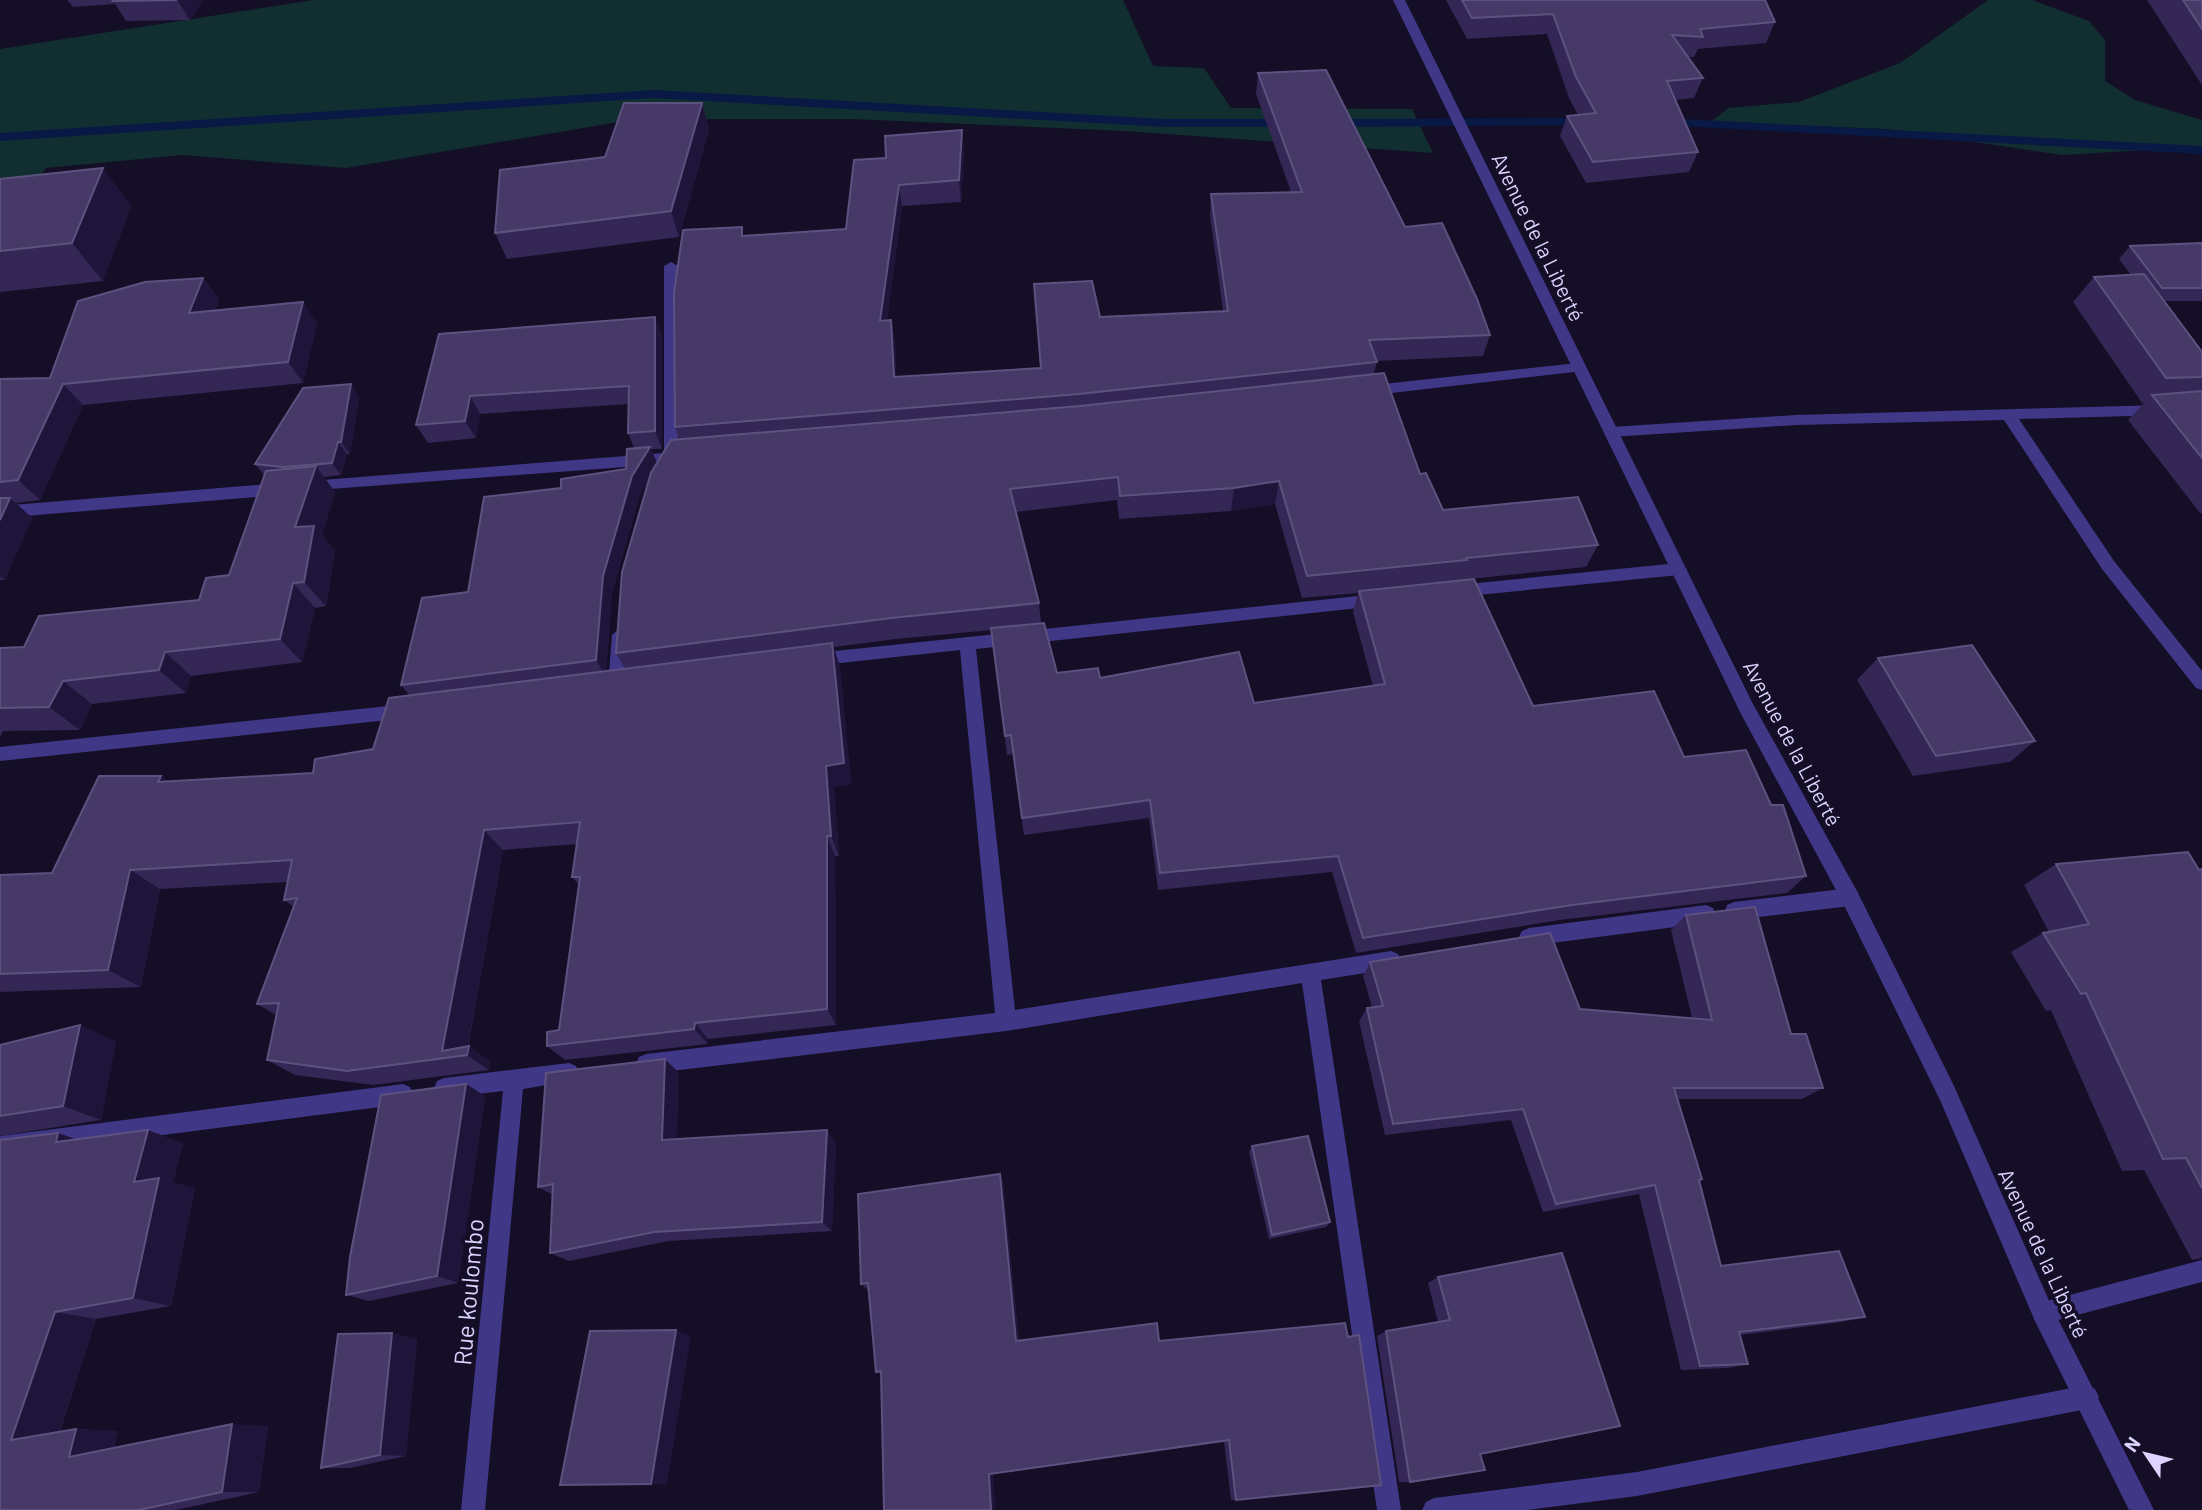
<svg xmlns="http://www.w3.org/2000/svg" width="2202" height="1510" font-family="Barlow,sans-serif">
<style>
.green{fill:#112f30}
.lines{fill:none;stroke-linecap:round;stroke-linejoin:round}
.stream{fill:#081945;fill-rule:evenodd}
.minor{fill:#413787;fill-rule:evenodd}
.tertiary{fill:#413787;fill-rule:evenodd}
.wall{fill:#342655;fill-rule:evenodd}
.shaded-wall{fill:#1f153a}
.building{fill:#463967;stroke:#5d517f;stroke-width:2}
.labels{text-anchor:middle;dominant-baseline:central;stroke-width:7;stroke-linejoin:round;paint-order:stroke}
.street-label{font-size:21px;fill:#dcd3ff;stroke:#140e26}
.near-street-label{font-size:24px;fill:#dcd3ff;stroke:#140e26}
</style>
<rect width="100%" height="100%" fill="#140e26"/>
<!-- green -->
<g class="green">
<polygon points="314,0 1123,0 1153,66 1204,68 1231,108 1412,109 1433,153 1125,131 853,119 636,119 346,168 182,155 46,168 0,227 0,49"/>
<polygon points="1988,0 2032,0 2089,21 2105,40 2105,81 2135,100 2202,120 2202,154 2164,149 2062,155 1886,129 1711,122 1728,108 1799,102 1900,63"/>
</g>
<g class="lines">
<!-- stream -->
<g class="stream">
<polygon points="654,90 1165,119 1289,119 1295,123 1289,127 1165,127 654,98 0,141 0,133"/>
<polygon points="1587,118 1591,119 1591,125 1328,127 1322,123 1328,119"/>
<polygon points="1664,118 2202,146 2202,154 1660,125 1660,119"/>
</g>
<!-- minor -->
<g class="minor">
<polygon points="671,262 678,266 678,452 688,453 688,461 671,467 665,464 304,491 301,487 309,481 664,453 664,266"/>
<polygon points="1578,363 1585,368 1583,371 1365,396 1358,391 1365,386"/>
<polygon points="2202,404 2202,414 2019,419 2114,561 2202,671 2202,690 2196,688 2102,569 2004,420 1796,425 1611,437 1604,432 1611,427 1796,415"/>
<polygon points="281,483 289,489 281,495 0,518 0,506"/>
<polygon points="1679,563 1687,569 1679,575 1457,597 1449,591 1457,585"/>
<polygon points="1377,594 1385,600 1377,606 976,649 1015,1010 1391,951 1398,954 1401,960 1398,966 1391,969 1321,980 1401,1510 1377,1510 1302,983 1006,1031 646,1074 639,1071 636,1064 639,1057 646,1054 995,1013 960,650 813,666 805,659 807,654"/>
<polygon points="620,628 628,635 624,684 622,689 610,689 608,684 612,635"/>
<polygon points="407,704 413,706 416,711 413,716 407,718 0,761 0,747"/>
<polygon points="1850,888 1857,891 1859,897 1857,903 1850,906 1734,920 1727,917 1725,911 1727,905 1734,902"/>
<polygon points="1706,905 1713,908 1715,914 1713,920 1706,923 1529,946 1522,943 1519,937 1522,931 1529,928"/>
<polygon points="569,1063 576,1066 579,1073 576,1080 523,1089 485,1510 461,1510 503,1091 444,1098 437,1095 434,1088 437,1081 444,1078"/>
<polygon points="403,1084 410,1087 413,1094 410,1101 403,1104 0,1156 0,1136"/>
<polygon points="2202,1260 2202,1282 2043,1324 2035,1321 2032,1313 2035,1305 2043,1302"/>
<polygon points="2087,1385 2095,1389 2099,1397 2095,1405 2087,1409 1637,1496 1527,1510 1422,1510 1426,1502 1434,1498 1637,1472"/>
</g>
<!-- tertiary -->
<polygon class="tertiary" points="1393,0 1405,0 1753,704 1857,891 1954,1086 2051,1305 2154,1510 2129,1510 2035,1321 1940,1100 1843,903 1741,714"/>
</g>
<!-- wall -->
<g class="wall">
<polygon points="67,0 203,0 190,20 126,21 115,4 73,7"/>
<polygon points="1446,0 1765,0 1775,22 1766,43 1698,49 1694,57 1688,57 1703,78 1694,98 1675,100 1698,152 1689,172 1586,183 1560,136 1567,116 1578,115 1569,98 1547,34 1467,39"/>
<polygon points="2147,0 2202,0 2202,85"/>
<path d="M1258 73 1405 227 1490 335 1483 356 1377 361 1374 374 1420 474 1443 510 1598 545 1586 567 1459 580 1533 706 1684 757 1771 805 1806 876 1787 893 1560 920 1356 953 1332 872 1158 890 1149 818 1024 835 1013 754 1007 755 992 630 896 639 834 647 840 667 851 784 834 787 839 856H835L836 1025 708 1039V1044L565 1060 547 1046 559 1030 579 885 572 877 577 844 503 850 468 1047 490 1061 489 1070 373 1085 295 1075 267 1060 276 1015 257 1004 294 907 284 900 288 882 160 889 141 987 0 992V875L52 873 169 782 313 773 373 749 410 696 401 685 468 592 561 488 626 469 634 448 628 433 629 404 480 414 476 438 428 443 416 425 439 334 662 335V449H651L657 463 679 439 675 427 745 236 846 229 886 158 962 130 964 152 961 202 902 206 887 320 895 340 896 377 1040 368 1034 284 1100 317 1223 311 1210 215 1211 194 1291 192 1256 94ZM649 480 616 653 625 669 606 671 612 593 640 494ZM1117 500 1119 519 1231 511 1275 504 1302 598 1358 593 1353 612 1373 686 1254 703 1100 678 1057 673 1041 623 1039 603 1016 512Z"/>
<polygon points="702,103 709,129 679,237 507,259 495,233 605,157"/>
<polygon points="0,179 131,206 103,281 0,292"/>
<polygon points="2202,243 2202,301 2164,301 2202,352 2202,513 2200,513 2128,420 2144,403 2142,403 2073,302 2094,277 2131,275 2119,259 2130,246"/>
<polygon points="203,278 219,300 215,311 317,323 303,383 83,405 40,500 16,503 32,518 5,580 0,580 0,379 50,378"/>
<polygon points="359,397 350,454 347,454 341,475 323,477 335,492 322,535 335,551 326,606 315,608 302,662 191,676 186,693 92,704 80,730 3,731 0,737 0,648 24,647 199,600 229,575 264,475 255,464"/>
<polygon points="1878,658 2035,741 2010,762 1913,776 1857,680"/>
<polygon points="2056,864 2202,869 2202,1258 2192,1260 2144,1170 2122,1171 2051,1010 2046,1011 2011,952 2043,933 2049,932 2024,885"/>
<polygon points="1686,915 1791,1034 1823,1088 1802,1099 1677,1099 1702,1179 1699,1181 1721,1266 1865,1317 1842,1322 1740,1335 1748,1364 1728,1368 1681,1370 1639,1194 1543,1212 1511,1120 1385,1135 1359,1021 1367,1008 1372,1007 1363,976 1370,962 1580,1009 1692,1018 1671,930"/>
<polygon points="116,1041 101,1120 0,1136 0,1045"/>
<polygon points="678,1072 677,1139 836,1142 832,1231 669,1241 569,1261 550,1253 553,1195 538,1187"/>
<polygon points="466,1084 485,1096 458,1283 369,1301 346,1295"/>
<polygon points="75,1139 183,1143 173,1182 195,1189 171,1306 96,1319 60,1431 76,1429 118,1431 114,1448 268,1426 259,1492 176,1510 0,1510"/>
<polygon points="1252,1146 1330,1222 1326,1227 1269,1239 1249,1152"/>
<polygon points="1000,1174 1003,1184 1019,1341 1159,1341 1345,1323 1236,1500 1231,1500 1224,1442 993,1474 995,1510 884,1510 881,1374 876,1372 869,1291 861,1284"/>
<polygon points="1562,1253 1480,1454 1410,1482 1399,1482 1377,1336 1386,1331 1438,1322 1428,1283 1438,1277"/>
<polygon points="417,1339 406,1456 350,1468 321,1468"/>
</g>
<!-- shaded-wall -->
<g class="shaded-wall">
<polygon points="177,0 203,0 190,20"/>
<polygon points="702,103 709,129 679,237 671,211"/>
<polygon points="962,130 964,152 961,202 959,180"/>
<polygon points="103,168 131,206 103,281 72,243"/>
<polygon points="899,185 902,206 884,341 880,321"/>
<polygon points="203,278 219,300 205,335 189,313"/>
<polygon points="303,302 317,323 303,383 288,362"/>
<polygon points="655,317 662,335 662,449 655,431"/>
<polygon points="891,320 895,340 897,398 894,377"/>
<polygon points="63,384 83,405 40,500 18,480"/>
<polygon points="351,384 359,397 350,454 341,442"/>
<polygon points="470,396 480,414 476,438 465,421"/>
<polygon points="338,442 347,454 341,475 332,463"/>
<polygon points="650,447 658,465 640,494 612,593 606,677 596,660 603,576 632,476"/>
<polygon points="316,466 335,492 322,535 335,551 326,606 304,582 295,527"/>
<polygon points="1279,481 1275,504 1231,511 1234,488"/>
<polygon points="10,498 32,518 5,580 0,576 0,520"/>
<polygon points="293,583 315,608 302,662 280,639"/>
<polygon points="832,643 840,667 851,784 834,787 839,856 831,836 826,766"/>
<polygon points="165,652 191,676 186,693 159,670"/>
<polygon points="63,681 92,704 80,730 49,707"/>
<polygon points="161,776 189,797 158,782"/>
<polygon points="484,830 503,850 466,1055 442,1051"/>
<polygon points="827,836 835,856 836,1025 827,1009"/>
<polygon points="130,870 160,889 141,987 108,970"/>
<polygon points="695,1023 708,1039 708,1044 694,1029"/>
<polygon points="80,1025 116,1041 101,1120 63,1106"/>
<polygon points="469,1046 490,1061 489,1070 467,1055"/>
<polygon points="665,1059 678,1072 677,1152 662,1140"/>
<polygon points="466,1084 485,1096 458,1283 437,1276"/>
<polygon points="148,1130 183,1143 173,1182 195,1189 171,1306 133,1298 134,1182"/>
<polygon points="827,1130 836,1142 832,1231 822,1222"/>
<polygon points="58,1133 96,1146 56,1142"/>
<polygon points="1000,1174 1003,1184 1019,1346 1016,1341"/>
<polygon points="55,1312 96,1319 56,1442 11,1440"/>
<polygon points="676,1330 691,1336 667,1485 651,1484"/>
<polygon points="392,1333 417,1339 406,1456 380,1455"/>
<polygon points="232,1424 268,1426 259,1492 222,1492"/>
<polygon points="76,1429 118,1431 112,1459 69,1457"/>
<polygon points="989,1474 993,1474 995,1510 991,1510"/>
</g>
<!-- building -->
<g class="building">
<polygon points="114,0 177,0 113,1"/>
<polygon points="1462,0 1765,0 1775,22 1700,29 1703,37 1672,35 1703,78 1667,81 1698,152 1593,162 1567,116 1596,113 1576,77 1553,14 1472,18"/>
<polygon points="2183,0 2202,0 2202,29"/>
<polygon points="1326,70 1405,227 1442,223 1477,299 1490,335 1369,340 1377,362 1079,394 675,427 674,293 683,230 742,227 742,236 846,229 854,160 886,158 885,136 962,130 959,180 899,185 880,321 891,320 894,377 1041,368 1034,284 1092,281 1100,317 1228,311 1211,194 1302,192 1258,73"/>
<polygon points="624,103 702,103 671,211 495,233 500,170 605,157"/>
<polygon points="103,168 72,243 0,251 0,179"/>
<polygon points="2202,243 2202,288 2162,288 2130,246"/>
<polygon points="2144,274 2202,352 2202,377 2166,378 2094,277"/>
<polygon points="203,278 189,313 303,302 288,362 63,384 18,480 0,482 0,379 50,378 78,301 145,282"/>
<polygon points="655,317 655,431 628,433 629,386 470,396 465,421 416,425 439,334"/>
<polygon points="1384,373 1420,474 1426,473 1443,510 1578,497 1598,545 1466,558 1467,560 1307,576 1279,481 1234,488 1120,496 1118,477 1010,489 1039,603 891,618 616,653 622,572 651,473 671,440 1080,406"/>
<polygon points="351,384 341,442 338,442 332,463 283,467 255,464 303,388"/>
<polygon points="2202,391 2202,458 2152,395"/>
<polygon points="650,447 632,476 603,576 596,660 401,685 422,598 468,592 484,497 561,488 561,479 626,469 627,449"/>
<polygon points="316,466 295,527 314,526 304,582 293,583 280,639 165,652 159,670 63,681 49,707 0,708 0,648 24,647 39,616 199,600 206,578 229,575 266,471"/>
<polygon points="0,498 10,498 0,520"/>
<polygon points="1474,579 1533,706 1654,691 1684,757 1746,750 1771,805 1783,805 1806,876 1572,905 1363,938 1338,856 1160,873 1150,800 1022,818 1011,735 1005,736 991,628 1044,623 1057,673 1098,668 1100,678 1239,652 1254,703 1385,684 1359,591"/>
<polygon points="832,643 844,763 826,766 831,836 827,836 827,1009 695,1023 694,1029 547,1046 547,1032 559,1030 580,877 572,877 580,822 484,830 442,1051 469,1046 467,1055 347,1071 267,1060 279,1003 257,1004 297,898 284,900 292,860 130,870 108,970 0,974 0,875 52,873 99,776 161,776 158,782 313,773 315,759 373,749 389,698"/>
<polygon points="1972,645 2035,741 1936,756 1878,658"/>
<polygon points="2188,852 2199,870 2202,869 2202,1188 2186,1158 2163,1159 2086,993 2081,994 2043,933 2089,924 2056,864"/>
<polygon points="1755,907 1791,1034 1806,1034 1823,1088 1674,1088 1702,1179 1699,1180 1721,1266 1839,1251 1865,1317 1739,1332 1748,1364 1700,1366 1655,1185 1556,1204 1523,1109 1393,1124 1367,1008 1383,1006 1370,962 1550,933 1580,1009 1712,1020 1686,915"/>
<polygon points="80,1025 63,1106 0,1116 0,1045"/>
<polygon points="665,1059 662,1140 827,1130 822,1222 654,1232 550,1253 553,1184 538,1187 546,1073"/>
<polygon points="466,1084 437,1276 346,1295 350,1257 381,1095"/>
<polygon points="148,1130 134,1182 159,1178 133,1298 55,1312 11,1440 76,1429 69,1457 232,1424 222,1492 139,1510 0,1510 0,1140 58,1133 56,1142"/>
<polygon points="1308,1136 1330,1222 1272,1235 1252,1146"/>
<polygon points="1000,1174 1016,1341 1157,1323 1159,1341 1345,1323 1348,1337 1359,1335 1381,1485 1236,1500 1229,1440 989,1474 991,1510 884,1510 881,1371 876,1372 868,1283 861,1284 858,1194"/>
<polygon points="1562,1253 1620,1426 1480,1454 1485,1470 1410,1482 1386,1331 1450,1320 1438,1277"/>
<polygon points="676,1330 651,1484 560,1485 590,1331"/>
<polygon points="392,1333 380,1455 321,1468 338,1334"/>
</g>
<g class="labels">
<!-- street labels -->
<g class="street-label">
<text transform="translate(1539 237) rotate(64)">Avenue de la Liberté</text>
<text transform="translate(1793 743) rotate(62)">Avenue de la Liberté</text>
<text transform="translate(2044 1253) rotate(65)">Avenue de la Liberté</text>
</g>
<!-- near-street labels -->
<g class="near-street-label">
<text transform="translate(468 1292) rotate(-85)">Rue koulombo</text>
</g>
</g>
<!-- north arrow -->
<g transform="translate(2146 1454) rotate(305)" stroke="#140e26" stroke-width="5" paint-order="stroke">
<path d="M0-5L12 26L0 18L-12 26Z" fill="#dcd3ff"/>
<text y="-10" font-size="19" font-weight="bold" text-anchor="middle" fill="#dcd3ff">N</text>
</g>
</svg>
